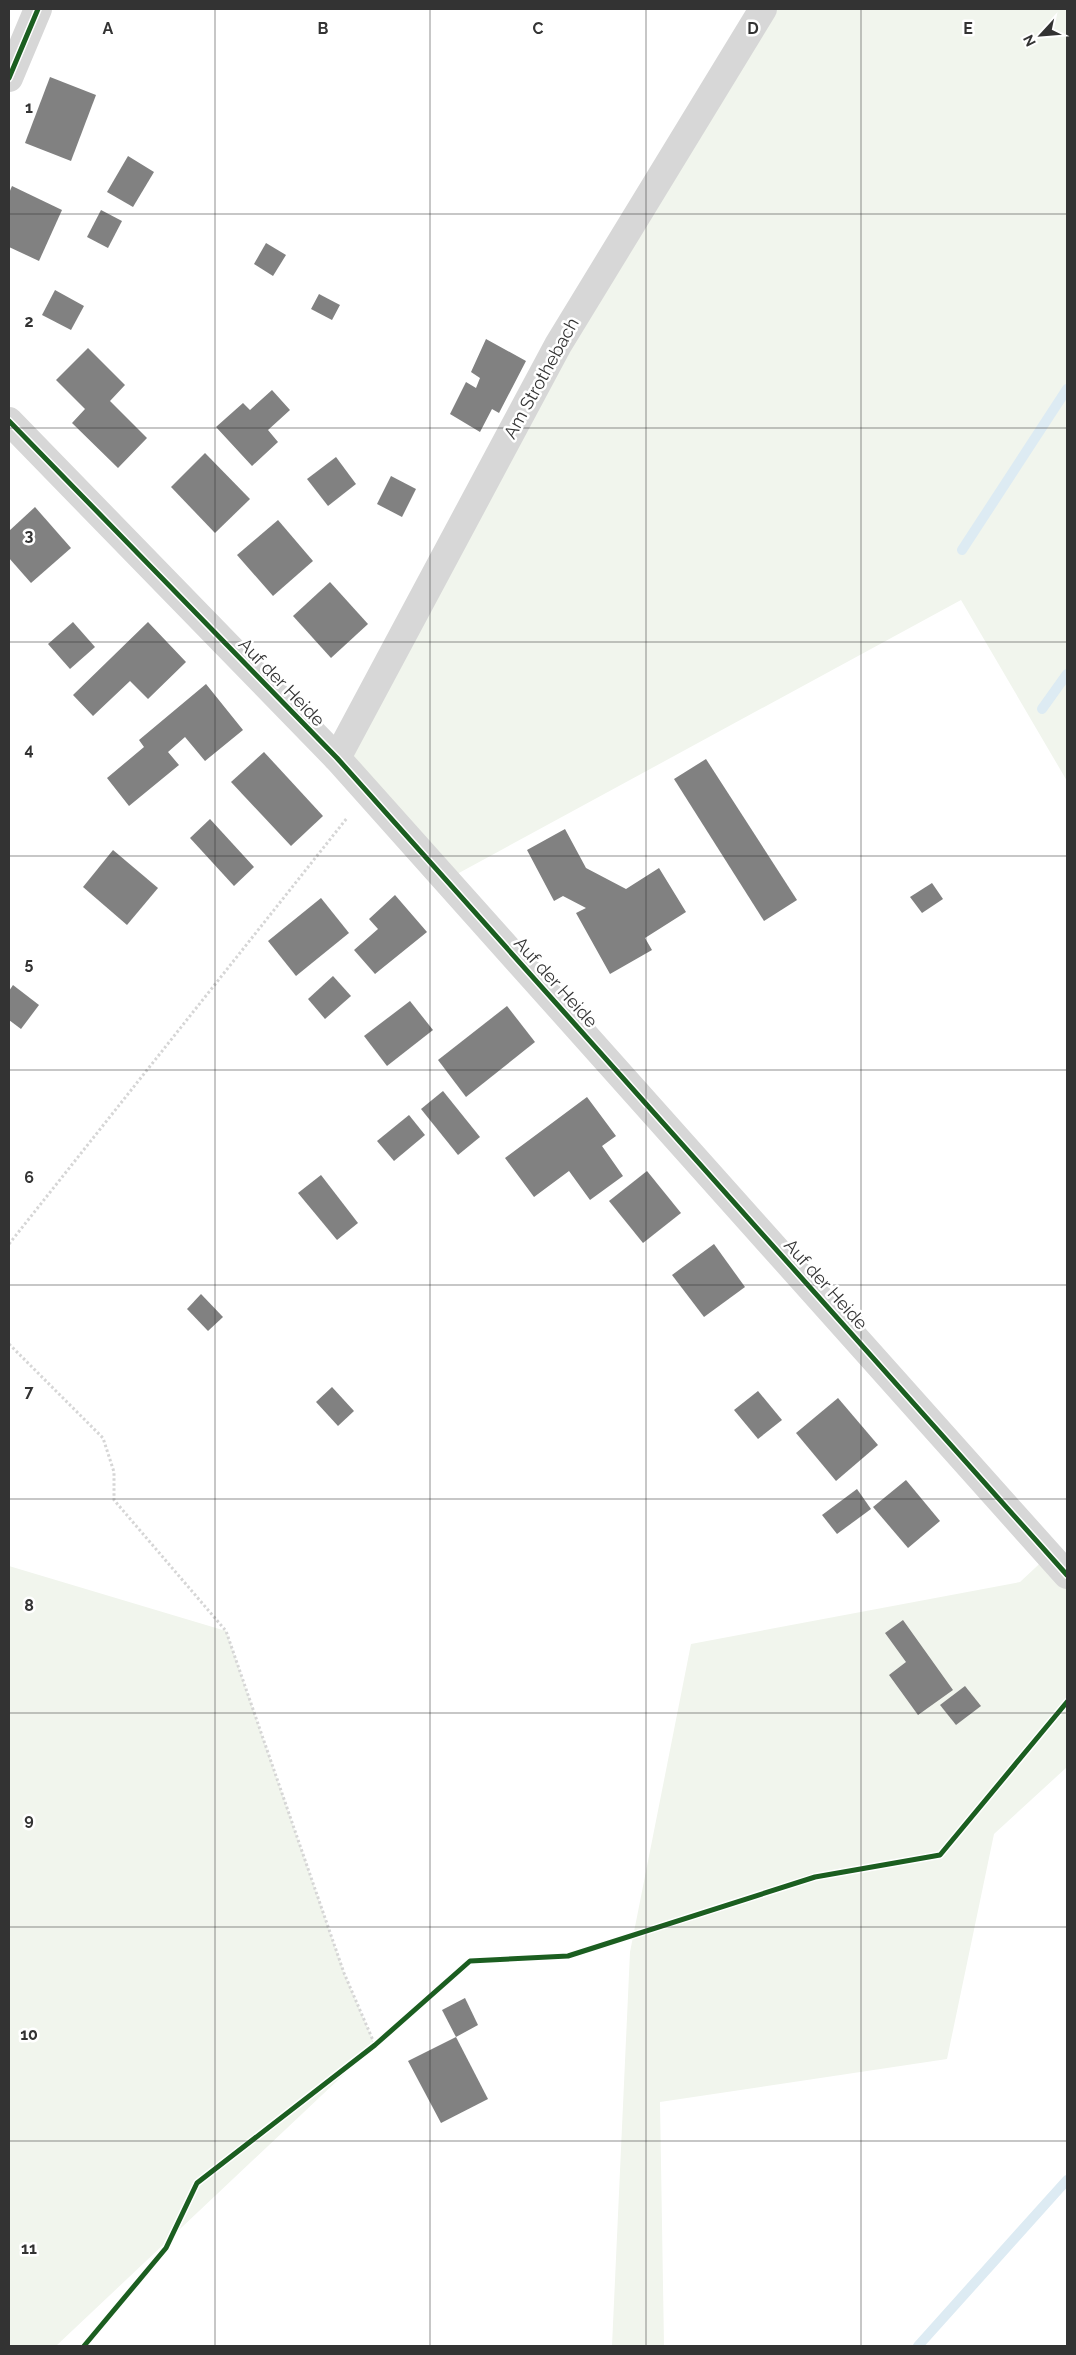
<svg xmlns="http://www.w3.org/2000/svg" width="1076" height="2355" font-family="Raleway,sans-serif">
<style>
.green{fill:#f1f5ed}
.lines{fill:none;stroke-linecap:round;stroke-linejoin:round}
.stream{stroke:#ddebf3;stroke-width:10}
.building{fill:#818181}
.path{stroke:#d6d6d6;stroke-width:3;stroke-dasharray:2.5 2.5;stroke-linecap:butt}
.minor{stroke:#d7d7d7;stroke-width:28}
.cycleway-casing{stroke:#fff;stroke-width:8}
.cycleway{stroke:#1b5e20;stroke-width:5}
.grid{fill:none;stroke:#333;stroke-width:1;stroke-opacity:0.55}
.labels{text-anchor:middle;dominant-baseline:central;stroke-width:5;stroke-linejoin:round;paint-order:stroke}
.street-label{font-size:18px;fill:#333;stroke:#fff}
.grid-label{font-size:16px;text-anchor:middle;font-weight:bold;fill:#333;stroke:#fff;stroke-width:5;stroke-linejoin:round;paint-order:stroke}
</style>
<rect width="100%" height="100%" fill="#fff"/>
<!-- green -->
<g class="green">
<polygon points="763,9 1067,9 1067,781 961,600 446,880 337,758"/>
<polygon points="1050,1554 1067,1575 1067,1767 994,1834 947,2059 660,2102 664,2346 612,2346 630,1952 691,1644 1020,1582"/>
<polygon points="9,1566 226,1631 344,1973 375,2045 56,2346 9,2346"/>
</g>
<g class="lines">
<!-- stream -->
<g class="stream">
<polyline points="962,550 1067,389"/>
<polyline points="1042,709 1067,674"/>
<polyline points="918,2346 1067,2180"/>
</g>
</g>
<!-- building -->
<g class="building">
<polygon points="50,77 96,95 71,161 25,143"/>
<polygon points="128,156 154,172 133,207 107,192"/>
<polygon points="12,186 62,210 39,261 9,247 9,193"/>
<polygon points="101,210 122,221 108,248 87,237"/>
<polygon points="266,243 286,255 273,276 254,264"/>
<polygon points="55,290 84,306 71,330 42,315"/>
<polygon points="319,294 340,305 332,320 311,309"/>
<polygon points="486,339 526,361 499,413 492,409 480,432 450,414 466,382 476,388 480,378 471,372"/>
<polygon points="88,348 125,385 110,401 147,438 118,468 72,423 85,409 56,380"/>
<polygon points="272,390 290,410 268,430 278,442 252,466 216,427 243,403 250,410"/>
<polygon points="205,453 250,499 215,533 171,487"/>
<polygon points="336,457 356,484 328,506 307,479"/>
<polygon points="391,476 416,489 402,517 377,504"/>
<polygon points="35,507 71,548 31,583 9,558 9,531"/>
<polygon points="278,520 313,561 273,596 237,555"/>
<polygon points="330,582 368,624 331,658 293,616"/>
<polygon points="73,622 95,647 70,669 48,644"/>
<polygon points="148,622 186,662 148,699 130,681 93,716 73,695"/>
<polygon points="206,684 243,730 205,761 185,737 168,752 179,765 129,806 107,778 144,747 139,740"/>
<polygon points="264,752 323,816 291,846 231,782"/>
<polygon points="706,759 797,900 764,921 674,779"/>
<polygon points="210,819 254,867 234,886 190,838"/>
<polygon points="565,829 586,868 626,889 659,868 686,912 645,938 652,950 610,974 576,913 586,908 563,896 554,901 527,850"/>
<polygon points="113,850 158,888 127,925 83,887"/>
<polygon points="932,883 943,899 922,913 910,897"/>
<polygon points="395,895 427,932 375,974 354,950 378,929 369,919"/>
<polygon points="321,898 349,933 296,976 268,941"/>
<polygon points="333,976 351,996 325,1019 308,999"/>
<polygon points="13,985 39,1005 21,1029 9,1020 9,991"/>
<polygon points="410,1001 433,1030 387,1066 364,1036"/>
<polygon points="507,1006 535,1042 466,1097 438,1060"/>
<polygon points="443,1091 480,1137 458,1155 421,1109"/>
<polygon points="587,1097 616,1136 602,1146 623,1176 590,1200 569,1171 534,1197 505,1158"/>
<polygon points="409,1115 425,1135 394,1161 377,1141"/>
<polygon points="647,1171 681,1213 643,1243 609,1201"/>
<polygon points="321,1175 358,1223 337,1240 298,1193"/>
<polygon points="714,1244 745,1287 704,1317 672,1275"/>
<polygon points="201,1294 223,1317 208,1331 187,1309"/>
<polygon points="332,1387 354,1411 338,1426 316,1402"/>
<polygon points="758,1391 782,1420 758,1439 734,1410"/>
<polygon points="838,1398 878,1445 836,1481 796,1433"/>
<polygon points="906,1480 940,1521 908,1548 873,1507"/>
<polygon points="857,1489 871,1509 837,1534 822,1515"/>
<polygon points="903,1620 953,1690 918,1715 889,1675 906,1662 885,1633"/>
<polygon points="965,1686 981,1706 956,1725 940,1705"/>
<polygon points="465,1998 478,2025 456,2037 442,2010"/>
<polygon points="456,2037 488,2099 441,2123 408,2061"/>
</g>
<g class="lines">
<!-- path -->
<g class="path">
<polyline points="9,1244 347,818"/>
<polyline points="9,1344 103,1438 114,1472 114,1500 226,1631 344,1973 375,2045"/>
</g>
<!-- minor -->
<g class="minor">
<polyline points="9,78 38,9"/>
<polyline points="9,421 337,758 1067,1575"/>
<polyline points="337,758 558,345 763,9"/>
</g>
<defs>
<g id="cycleway">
<polyline points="9,78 38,9"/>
<polyline points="9,421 337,758 1067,1575"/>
<polyline points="84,2346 166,2248 197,2183 375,2045 470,1961 568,1956 815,1877 940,1855 1067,1702"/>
</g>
</defs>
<!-- cycleway casing -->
<use href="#cycleway" class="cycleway-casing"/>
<!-- cycleway -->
<use href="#cycleway" class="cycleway"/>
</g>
<!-- grid -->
<path class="grid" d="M215 9V2346M430 9V2346M646 9V2346M861 9V2346M9 214H1067M9 428H1067M9 642H1067M9 856H1067M9 1070H1067M9 1285H1067M9 1499H1067M9 1713H1067M9 1927H1067M9 2141H1067"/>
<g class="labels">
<!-- street labels -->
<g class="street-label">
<text transform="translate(541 378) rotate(-61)">Am Strothebach</text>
<text transform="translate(282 682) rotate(46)">Auf der Heide</text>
<text transform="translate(556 982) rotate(48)">Auf der Heide</text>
<text transform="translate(826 1284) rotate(48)">Auf der Heide</text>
</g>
</g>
<g class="grid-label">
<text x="108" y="34">A</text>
<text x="323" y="34">B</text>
<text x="538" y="34">C</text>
<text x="753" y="34">D</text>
<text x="968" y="34">E</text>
<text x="29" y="113">1</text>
<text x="29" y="327">2</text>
<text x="29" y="541">3</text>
<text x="29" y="755">4</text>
<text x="29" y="969">5</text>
<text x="29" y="1183">6</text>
<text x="29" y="1397">7</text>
<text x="29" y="1611">8</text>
<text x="29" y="1825">9</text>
<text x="29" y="2040">10</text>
<text x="29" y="2254">11</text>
</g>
<!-- border -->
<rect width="1076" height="2355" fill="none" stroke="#333333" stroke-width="20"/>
<!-- north arrow -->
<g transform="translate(1041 35) rotate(244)" stroke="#ffffff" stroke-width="4" paint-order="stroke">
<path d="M0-4L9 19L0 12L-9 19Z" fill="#333333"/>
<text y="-8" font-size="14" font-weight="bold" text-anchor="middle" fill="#333333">N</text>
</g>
</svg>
